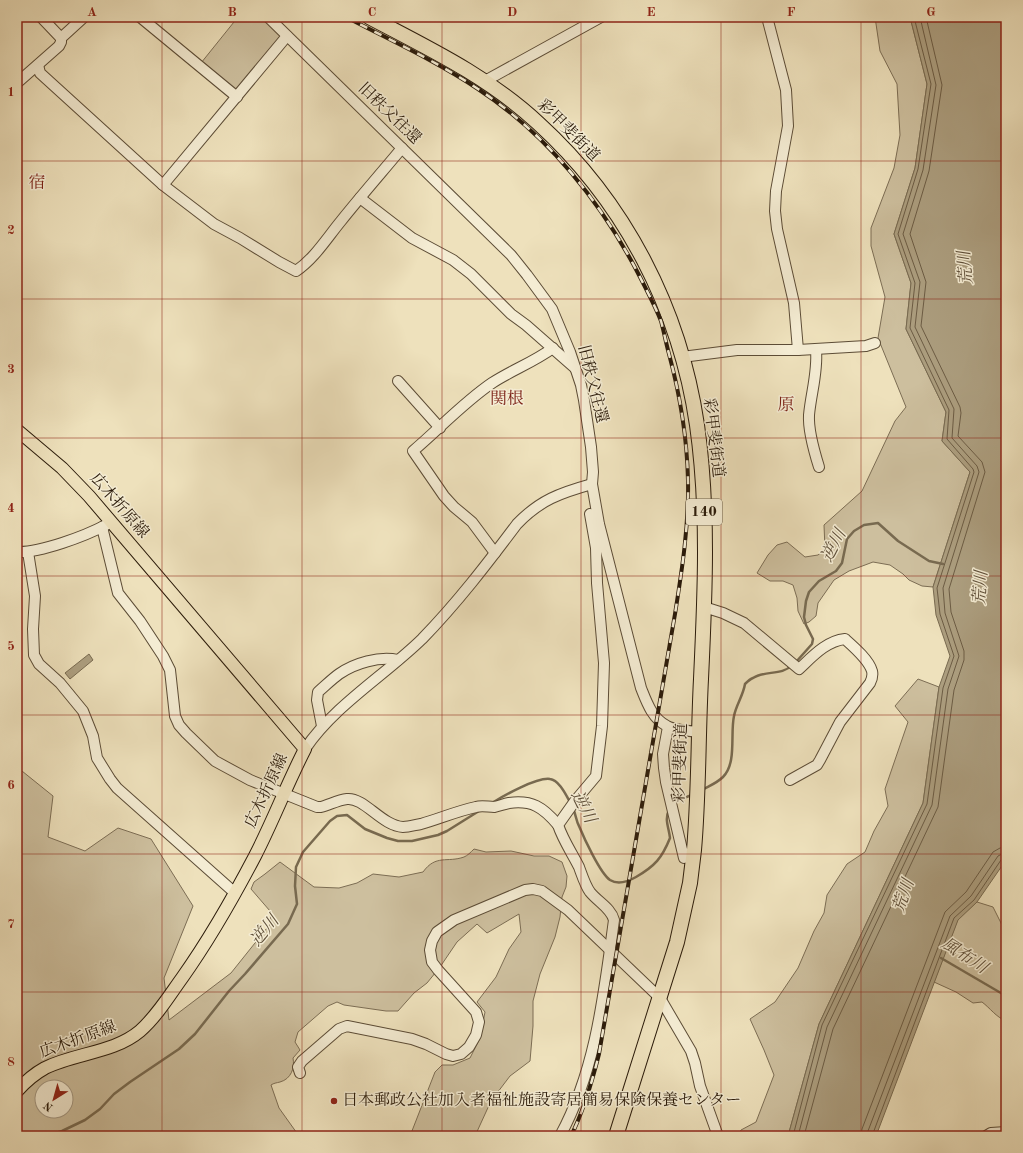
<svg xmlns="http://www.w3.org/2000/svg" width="1023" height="1153" font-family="'Old Standard TT','Noto Serif JP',serif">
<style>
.green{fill:#cdbf9e;stroke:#7c6d54;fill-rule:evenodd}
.water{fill:#ac9e7f;stroke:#786a50}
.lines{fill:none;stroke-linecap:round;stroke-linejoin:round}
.shore{stroke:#6c5c44;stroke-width:1}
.stream{stroke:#786a50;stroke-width:2.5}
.minor-casing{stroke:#5c4c36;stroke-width:12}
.major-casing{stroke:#2b1b0a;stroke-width:14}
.highway-casing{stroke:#2b1b0a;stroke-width:16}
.minor{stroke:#f4ecd3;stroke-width:10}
.major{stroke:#eee1bc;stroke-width:12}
.highway{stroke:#eee1bc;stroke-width:14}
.rail-casing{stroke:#2b1b0a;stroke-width:4}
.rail{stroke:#f4ecd3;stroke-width:2.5;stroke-dasharray:8;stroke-linecap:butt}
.grid{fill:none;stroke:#8f2418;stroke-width:1;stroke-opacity:0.55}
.poi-dot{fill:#8f2418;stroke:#f4ecd3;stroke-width:1.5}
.labels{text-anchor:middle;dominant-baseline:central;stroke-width:3;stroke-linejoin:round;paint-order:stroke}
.shield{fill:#f4ecd3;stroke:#675a46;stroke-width:1}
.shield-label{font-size:15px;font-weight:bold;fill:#2b1b0a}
.street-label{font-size:16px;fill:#2b1b0a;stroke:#f4ecd3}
.poi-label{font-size:16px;fill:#2b1b0a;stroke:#f4ecd3;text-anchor:start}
.neighbourhood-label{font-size:17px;fill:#7a1f14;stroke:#f4ecd3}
.water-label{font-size:17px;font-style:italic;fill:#5f4f39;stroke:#f4ecd3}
.neatline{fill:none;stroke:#8f2418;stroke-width:1.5}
.grid-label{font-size:13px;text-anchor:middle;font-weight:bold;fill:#8f2418}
</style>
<rect width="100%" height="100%" fill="#eee1bc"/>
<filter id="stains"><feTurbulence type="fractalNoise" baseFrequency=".005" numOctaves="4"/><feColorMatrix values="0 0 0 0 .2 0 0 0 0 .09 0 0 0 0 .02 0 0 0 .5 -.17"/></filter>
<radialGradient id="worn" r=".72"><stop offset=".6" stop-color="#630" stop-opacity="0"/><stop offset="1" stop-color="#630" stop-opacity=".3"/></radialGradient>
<!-- green -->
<g class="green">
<polygon points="238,17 264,17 283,37 237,93 201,63"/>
<polygon points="875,17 910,17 927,84 915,168 894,234 911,283 906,329 946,412 942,441 970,472 933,587 922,586 909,580 903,574 890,565 873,562 849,571 834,580 818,603 816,616 809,622 804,624 798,611 797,598 793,585 783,581 770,581 757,573 768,555 777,545 787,542 805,557 818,555 825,549 824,525 862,491 895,421 906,407 878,338 885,297 871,246 871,228 894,168 900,135 897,84 880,51"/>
<polygon points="918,679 939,687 923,803 819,1024 788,1136 738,1136 741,1130 756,1122 774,1075 764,1050 750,1019 775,1002 798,968 814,931 824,913 827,895 847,864 865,852 874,831 888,806 885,789 908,722 895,706"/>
<path d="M17 767 53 796 48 837 85 851 118 828 151 839 193 906 164 978 169 1020 231 973 271 923 270 911 251 889 254 882 265 874 280 862 314 887 339 888 357 883 373 874 399 877 423 872C436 854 447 863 464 857 467 856 471 852 474 849L486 852 511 851 534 856H549L562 862 567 876 566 887 562 897 560 917 555 937 540 974 533 1001V1026L530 1061 510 1076 491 1101 475 1136H410L435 1072 442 1065H453L470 1058 480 1038 485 1012 477 1002 496 977 509 949 521 932 519 914 487 933 477 924 457 942 440 967 427 983 414 993 398 1011H386L344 1005 337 1002 328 1006 298 1032 295 1042 300 1050 293 1058C295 1068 291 1079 280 1082 276 1083 274 1083 271 1085L279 1108 299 1136H17ZM42 1087H66V1111H42Z"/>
<path d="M977 902 993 907 1001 923 1006 938V1021C996 1017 990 1008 982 1002L973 1003 956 992 934 982 958 919Z"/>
</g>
<!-- water -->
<g class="water">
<polygon points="910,17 1006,17 1006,860 977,902 958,920 876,1136 788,1136 819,1024 923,803 939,687 950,656 936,615 933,587 970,472 942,441 946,412 906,329 911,283 894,234 915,168 927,84"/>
<polygon points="89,654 93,660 70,679 65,673"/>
</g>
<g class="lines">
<!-- shore -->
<g class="shore">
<polyline points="793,1136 822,1025 927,804 943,688 954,656 940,614 937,588 974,472 973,469 947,439 949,410 910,328 915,283 898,234 918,169 931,84 914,17"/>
<polyline points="798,1136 827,1027 932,805 948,689 959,656 945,613 943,588 979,472 977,466 952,438 954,409 915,327 920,282 903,234 923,170 936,85 920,17"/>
<polyline points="804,1136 833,1029 938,807 954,690 964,660 964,651 951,612 949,589 985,472 982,462 958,436 961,413 960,407 921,326 926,282 910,234 929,171 942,85 926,17"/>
<polyline points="861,1136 862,1129 945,912 966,892 993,852 1000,848 1006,847"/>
<polyline points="867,1136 868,1131 950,916 971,896 998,856 1002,854 1006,853"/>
<polyline points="872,1136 954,918 974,900 1001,860 1006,858"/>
</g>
<!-- stream -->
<g class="stream">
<polyline points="796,662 812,644 813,639 806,625 804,617 806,601 809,592 819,581 836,571 842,563 847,539 854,531 864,525 878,523 898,541 929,561 943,564"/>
<path d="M702 790C709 786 717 783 723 777 737 763 730 734 734 716 736 705 743 696 745 684 747 682 750 679 753 678 765 670 782 676 792 665"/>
<path d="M492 803C503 796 537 777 550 779 559 780 566 795 570 802"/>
<polyline points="675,803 678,800 692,795"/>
<path d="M573 809C576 814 576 821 579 826 584 838 600 873 610 880 618 885 629 881 636 877 655 866 662 858 670 838 669 828 664 819 669 810"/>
<polyline points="941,958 1006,996"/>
<polyline points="47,1136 62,1131 85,1120 100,1109 114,1094 130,1082 179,1049 195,1034 229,991 245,974 288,924 297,904 295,886 296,867 303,852 330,821 337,816 347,815 365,829 387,838 398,841 412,841 438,835 447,831 479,811"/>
</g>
<defs>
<g id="minor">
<polyline points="41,17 61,38"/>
<polyline points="140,17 237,97"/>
<path d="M268 17 511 255 527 275 552 309 570 352 581 385 584 400 591 447 593 472 592 484 599 524 641 688C647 703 652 718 667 726 674 730 690 731 699 732"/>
<path d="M38 65 40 73 163 185 214 224 240 238 279 262 296 271C314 259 327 238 341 221 361 196 382 172 402 148"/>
<polyline points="485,81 601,17"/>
<polyline points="17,83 59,46 61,42 61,38 84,17"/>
<polyline points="163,185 287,36"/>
<polyline points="360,198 412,238 453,260 471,274 511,314 526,325 575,368"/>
<polyline points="798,350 866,346 875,343"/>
<path d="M816 350C818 372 811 393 809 415 808 431 814 451 819 467"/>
<polyline points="682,357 737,350 798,350 794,303 777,229 775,211 776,191 788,126 786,90 767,17"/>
<polyline points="398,381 440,428"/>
<path d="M102 527 118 593 140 621 163 656 170 670 175 716 179 725 186 733 215 761 250 780 317 807H321C329 805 338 800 347 799 364 797 382 826 403 827 409 827 415 825 421 824 439 819 457 811 476 807 482 805 488 807 494 807 499 806 504 804 509 803 532 800 543 807 558 825"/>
<path d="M17 552C40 553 85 536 106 525"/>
<polyline points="28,552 35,596 33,629 34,655 39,664 60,683 83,711 93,736 97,758 110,779 117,788 235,893"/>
<path d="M495 553 472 522 454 507 444 496 413 451C439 429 464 402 492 383 512 370 534 362 553 348"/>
<path d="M704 607 723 613 744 623 799 669C812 657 826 641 845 639 854 647 869 660 872 671 873 675 872 679 870 683L840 722 820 760 817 765 790 780"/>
<path d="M322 726 317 700 318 692C325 686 332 679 339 674 355 663 379 656 398 660"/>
<polyline points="668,727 663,754 664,768 666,782 684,858"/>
<path d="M305 749C335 705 384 676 422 639 457 603 487 564 517 524 540 500 560 493 592 484"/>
<polyline points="300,1073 298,1067 302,1061 339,1029 347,1026 412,1039 426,1044 446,1054 453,1056 461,1054 469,1047 476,1035 479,1022 476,1012 438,970 432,962 430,950 432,941 437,932 454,920 525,890 533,889 542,891 568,910 660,998 691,1051 695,1063 700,1086 718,1136"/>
<path d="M560 1136C596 1070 604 993 614 920 611 908 598 902 590 892 585 885 582 875 579 867 572 853 563 840 558 825L575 801 596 776 602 726 604 663 597 583 596 548 590 514"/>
<polyline points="986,1136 991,1133 1006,1132"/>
</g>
<path id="major" d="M17 430 62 468 89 496 305 749C287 784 273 821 255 856 233 898 209 940 182 978 169 996 157 1016 140 1031 114 1053 75 1053 45 1068 34 1074 25 1082 17 1091"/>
<path id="highway" d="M369 17C428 48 489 77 538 123 625 202 680 309 697 425 709 509 705 594 701 679 698 736 699 793 694 850L690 883 677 942 616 1136"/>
</defs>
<!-- minor casing -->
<use href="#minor" class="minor-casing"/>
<!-- major casing -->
<use href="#major" class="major-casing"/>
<!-- highway casing -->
<use href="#highway" class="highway-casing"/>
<!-- minor -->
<use href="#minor" class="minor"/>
<!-- major -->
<use href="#major" class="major"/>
<!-- highway -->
<use href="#highway" class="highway"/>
<defs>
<path id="rail" d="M346 17C390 40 436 61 478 89 548 135 602 203 640 277 647 291 655 306 661 321 664 332 666 343 669 354 680 395 687 437 688 480 689 525 682 570 675 614L599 1054C592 1082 584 1110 571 1136"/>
</defs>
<!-- rail casing -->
<use href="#rail" class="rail-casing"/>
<!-- rail -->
<use href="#rail" class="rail"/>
</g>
<!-- grid -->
<path class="grid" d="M162 17V1136M302 17V1136M442 17V1136M581 17V1136M721 17V1136M861 17V1136M17 161H1006M17 299H1006M17 438H1006M17 576H1006M17 715H1006M17 854H1006M17 992H1006"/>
<!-- markers -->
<circle class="poi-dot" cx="334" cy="1101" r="4"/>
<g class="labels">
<!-- shield labels -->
<rect class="shield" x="686" y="499" width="36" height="26" rx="3"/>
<g class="shield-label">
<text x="704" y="512">140</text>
</g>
<!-- street labels -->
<g class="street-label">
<text transform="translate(389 114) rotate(44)">旧秩父往還</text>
<text transform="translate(568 131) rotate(45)">彩甲斐街道</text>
<text transform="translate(592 384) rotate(76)">旧秩父往還</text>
<text transform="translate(713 438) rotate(83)">彩甲斐街道</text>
<text transform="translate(119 506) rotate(49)">広木折原線</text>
<text transform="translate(681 763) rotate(-88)">彩甲斐街道</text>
<text transform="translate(267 791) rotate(-65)">広木折原線</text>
<text transform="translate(78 1040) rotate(-20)">広木折原線</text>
</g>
<!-- poi labels -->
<g class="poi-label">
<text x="342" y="1101">日本郵政公社加入者福祉施設寄居簡易保険保養センター</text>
</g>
<!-- neighbourhood labels -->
<g class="neighbourhood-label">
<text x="37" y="183">宿</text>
<text x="507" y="399">関根</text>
<text x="786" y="405">原</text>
</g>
<!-- water labels -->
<g class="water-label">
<text transform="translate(966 268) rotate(-95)">荒川</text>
<text transform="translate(834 546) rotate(-62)">逆川</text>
<text transform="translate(981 588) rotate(-86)">荒川</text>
<text transform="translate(583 807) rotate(63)">逆川</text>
<text transform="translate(904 896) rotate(-71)">荒川</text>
<text transform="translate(265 931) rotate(-50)">逆川</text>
<text transform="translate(964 956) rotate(33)">風布川</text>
</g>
</g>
<!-- margin -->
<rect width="1023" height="1153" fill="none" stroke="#eee1bc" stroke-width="44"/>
<!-- north arrow -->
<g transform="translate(54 1099) rotate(217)"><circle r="19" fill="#f4ecd3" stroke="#a49883"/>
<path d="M0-3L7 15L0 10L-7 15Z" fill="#8f2418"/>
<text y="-6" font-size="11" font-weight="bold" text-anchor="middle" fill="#2b1b0a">N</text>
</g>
<rect x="22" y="22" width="979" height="1109" class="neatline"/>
<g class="grid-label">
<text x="92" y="16">A</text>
<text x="232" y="16">B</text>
<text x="372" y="16">C</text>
<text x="512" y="16">D</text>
<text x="651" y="16">E</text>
<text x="791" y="16">F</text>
<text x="931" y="16">G</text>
<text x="11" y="96">1</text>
<text x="11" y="234">2</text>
<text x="11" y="373">3</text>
<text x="11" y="512">4</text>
<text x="11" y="650">5</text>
<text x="11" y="789">6</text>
<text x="11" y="928">7</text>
<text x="11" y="1066">8</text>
</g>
<rect width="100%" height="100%" filter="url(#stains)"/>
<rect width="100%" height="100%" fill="url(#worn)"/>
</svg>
